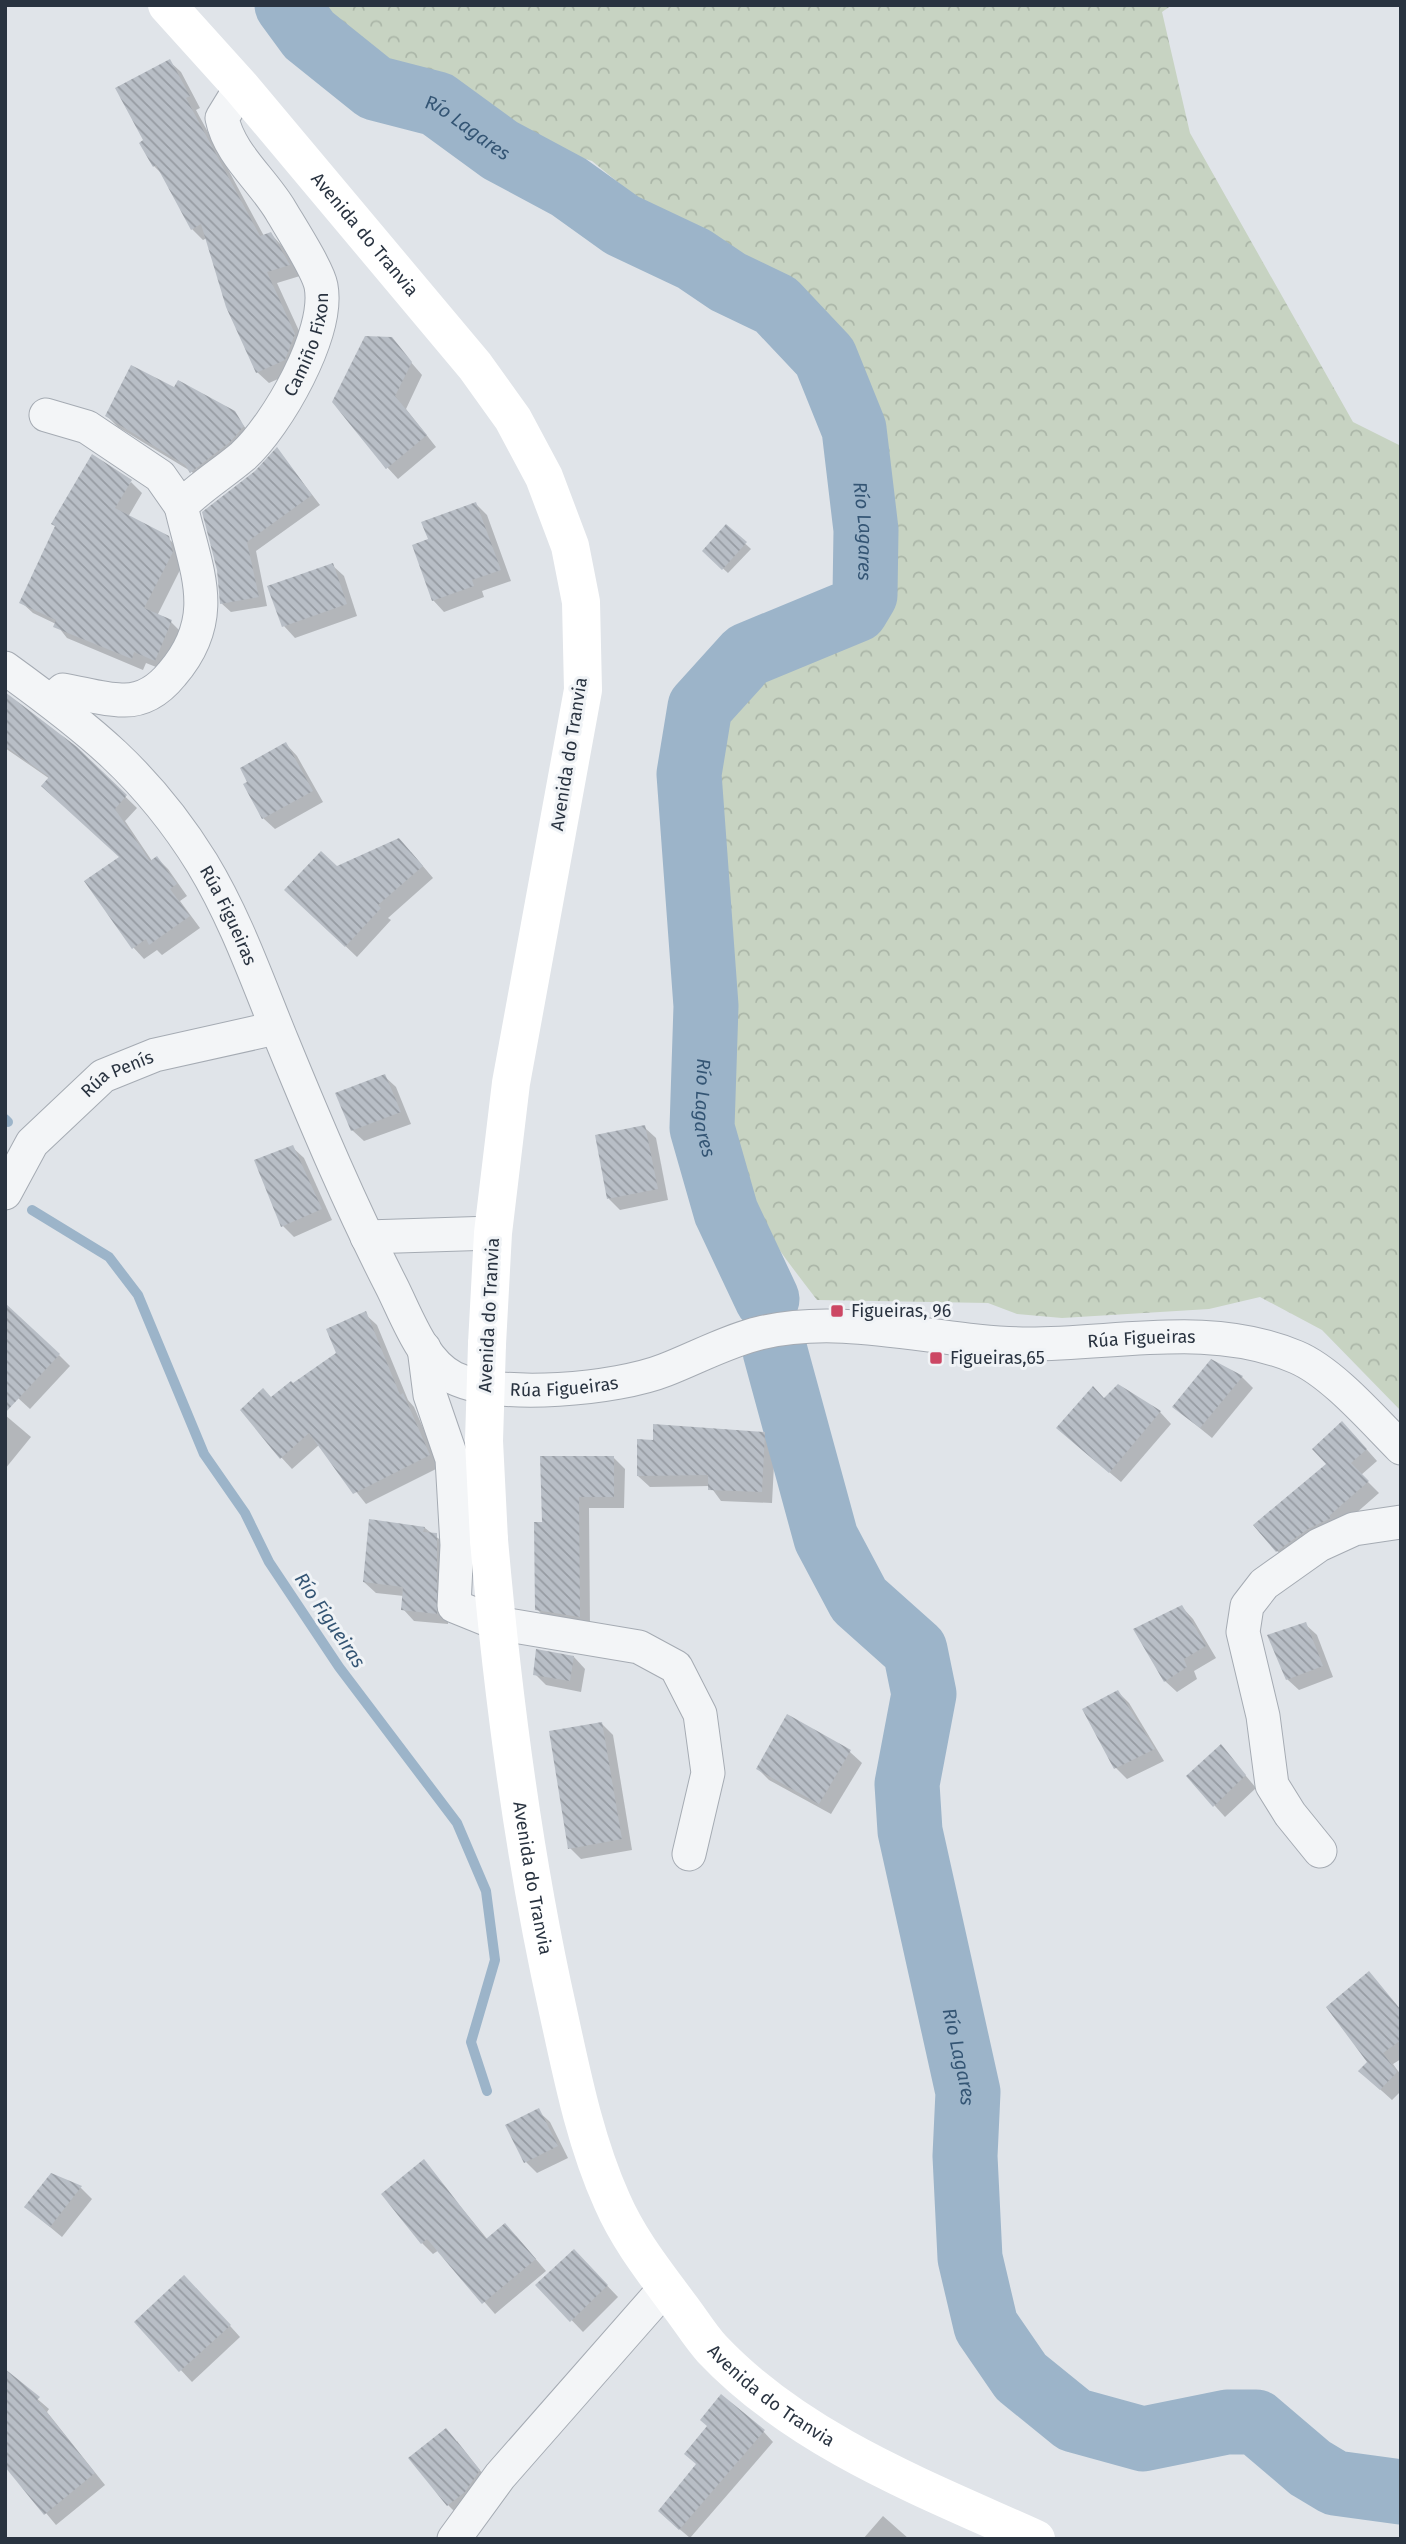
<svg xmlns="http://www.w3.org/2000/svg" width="1406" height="2544" font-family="'Fira Sans',sans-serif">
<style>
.forest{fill:url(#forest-crowns)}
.shadow{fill:#0003}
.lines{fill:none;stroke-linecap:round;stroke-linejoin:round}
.stream{stroke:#9cb4c9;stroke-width:10}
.river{stroke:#9cb4c9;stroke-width:65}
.building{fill:url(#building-back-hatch)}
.minor-casing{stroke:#a5abb3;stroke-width:35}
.minor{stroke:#f3f5f7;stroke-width:33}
.secondary{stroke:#fff;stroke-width:38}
.secondary-bridge{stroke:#fff;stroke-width:38}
.poi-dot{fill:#cc4764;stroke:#f0f3f6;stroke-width:2.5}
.labels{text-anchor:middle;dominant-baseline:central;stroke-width:6;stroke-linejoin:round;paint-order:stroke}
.street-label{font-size:18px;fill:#293340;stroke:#f0f3f6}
.poi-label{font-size:18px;fill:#293340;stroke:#f0f3f6;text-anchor:start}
.water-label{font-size:19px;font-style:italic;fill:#345574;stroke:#f0f3f6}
</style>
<defs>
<pattern id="forest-crowns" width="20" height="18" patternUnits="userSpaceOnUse" patternTransform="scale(1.75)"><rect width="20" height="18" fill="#c7d3c2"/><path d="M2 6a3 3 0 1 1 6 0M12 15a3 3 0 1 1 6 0" fill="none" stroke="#abb6a8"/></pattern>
<pattern id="building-back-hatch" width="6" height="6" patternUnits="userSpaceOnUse" patternTransform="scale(1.75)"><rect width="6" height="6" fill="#b8bec6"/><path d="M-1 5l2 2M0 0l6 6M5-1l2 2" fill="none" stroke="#969ba2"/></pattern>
</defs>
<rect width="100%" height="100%" fill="#e0e4e9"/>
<!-- forest -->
<path class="forest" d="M325 5H1172L1162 12 1190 133 1353 422 1401 446V1411L1322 1330 1260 1297 1209 1309 1062 1318 1017 1314 988 1303 817 1300C775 1245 742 1204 723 1136 714 1103 729 1068 731 1036 737 948 687 766 734 694 758 657 803 646 843 634 852 632 865 630 874 626 879 623 883 614 887 610L877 559 869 444 845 355 827 324 806 300 761 273 712 257 693 232 647 217 620 184 592 161 562 152 427 75 402 74 367 59 333 32Z"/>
<!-- shadow -->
<g class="shadow">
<polygon points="169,61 181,72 200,108 196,110 264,236 271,234 282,246 300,276 277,283 306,346 296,371 269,383 257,372 207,238 203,240 192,229 163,175 154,166 146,141"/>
<polygon points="391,339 422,375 406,409 436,447 398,479 387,467"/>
<polygon points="175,390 233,413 254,438 203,483 192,472 118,427 107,416"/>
<polygon points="277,449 320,505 256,551 267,606 231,612 221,603 257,472"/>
<polygon points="131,482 142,493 128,517 168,538 180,550 183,564 157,616 171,622 182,633 166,671 146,663 143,670 67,638 56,624 33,613 21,602"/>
<polygon points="476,504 487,515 511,581 482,591 484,597 444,612 433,600 430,540"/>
<polygon points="726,526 751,549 728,573 704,551"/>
<polygon points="332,565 344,576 357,616 295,638 284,626 270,588"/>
<polygon points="5,694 76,749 137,808 125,821 152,861 157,858 168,869 187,896 180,901 200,928 162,955 157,950 144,959 133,947 121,857 50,779 5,748"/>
<polygon points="286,744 297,756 323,802 275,829 263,818"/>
<polygon points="411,852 433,878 388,918 391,920 357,957 298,901 337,869"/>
<polygon points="384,1076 396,1087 411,1124 364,1141 352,1130"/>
<polygon points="644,1127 656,1138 668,1200 620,1210 609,1199"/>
<polygon points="292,1147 304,1158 332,1220 294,1237 283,1226"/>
<polygon points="365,1314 377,1325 408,1400 414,1407 440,1467 366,1504 319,1445 292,1469 281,1457 271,1399 338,1353"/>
<polygon points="59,1355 70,1366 30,1409 5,1386"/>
<polygon points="1211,1362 1242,1377 1253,1388 1212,1438 1174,1407"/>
<polygon points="1118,1386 1160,1412 1171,1424 1121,1482 1070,1439"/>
<polygon points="5,1415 31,1437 5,1469"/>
<polygon points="764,1433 775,1445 772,1503 721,1501 710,1486 650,1487 638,1476"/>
<polygon points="1353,1434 1377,1461 1361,1475 1379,1493 1339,1528 1289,1562 1277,1551 1329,1464"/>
<polygon points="613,1457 625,1469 624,1508 589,1508 590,1628 548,1621 537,1609 544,1524"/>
<polygon points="370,1521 425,1528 448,1546 448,1624 414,1621 403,1609 404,1596 376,1593 364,1582"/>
<polygon points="1182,1607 1193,1619 1216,1658 1194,1671 1197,1679 1177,1692 1165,1681"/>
<polygon points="1305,1624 1317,1635 1333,1677 1299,1690 1287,1679"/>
<polygon points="574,1657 585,1669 581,1692 546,1685 535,1674"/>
<polygon points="1118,1692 1129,1703 1164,1761 1127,1779 1116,1768 1084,1710"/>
<polygon points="788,1717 850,1752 862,1763 831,1814 769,1780 758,1769"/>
<polygon points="602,1724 613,1735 632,1850 581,1859 570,1848"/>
<polygon points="1221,1746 1256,1788 1225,1817 1188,1776"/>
<polygon points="1401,2010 1401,2059 1393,2064 1401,2075 1401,2091 1392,2100 1372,2082 1369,2062"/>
<polygon points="538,2111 550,2122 568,2158 537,2173 526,2162"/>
<polygon points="424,2162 488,2240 516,2236 546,2271 495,2314 439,2250 433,2254 422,2243"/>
<polygon points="52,2175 81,2188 92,2199 62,2237 26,2207"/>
<polygon points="574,2251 618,2297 583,2332 538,2285"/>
<polygon points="196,2288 240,2337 192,2382 136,2322"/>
<polygon points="5,2371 49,2409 47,2412 105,2485 56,2525 5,2464"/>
<polygon points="763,2431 773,2442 690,2538 670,2521"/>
<polygon points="457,2441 490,2483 459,2516 448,2505"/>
<polygon points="883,2516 909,2539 863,2539"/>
</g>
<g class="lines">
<!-- stream -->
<g class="stream">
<polyline points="5,1119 8,1122"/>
<polyline points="32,1210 109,1257 138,1295 204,1454 245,1513 269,1562 339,1667 457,1823 486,1891 495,1960 471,2042 487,2091"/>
</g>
<!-- river -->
<g class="river">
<path id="s1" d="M287 5 309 35 375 88 437 104 500 150 569 187 622 225 694 259 728 282 776 305 825 357 854 429 866 530 865 595 856 610 747 655 700 707 689 774 706 1006 702 1128 726 1212 767 1299"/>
<path id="s2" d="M775 1351 826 1538 859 1600 915 1650 924 1694 907 1784 910 1831 968 2092 965 2156 970 2258 986 2326 1021 2377 1074 2420 1143 2439 1227 2422H1256L1310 2468 1335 2483 1401 2492"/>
</g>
</g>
<!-- building -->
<g class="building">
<polygon points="170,59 190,96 186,98 260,236 271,232 290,265 267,272 295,334 285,360 256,373 226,307 201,224 191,230 156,165 153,167 139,143 143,140 115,88"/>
<polygon points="365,336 392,337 412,362 395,396 427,435 386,469 332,402"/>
<polygon points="131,365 174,387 178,380 235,411 244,426 230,442 190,473 185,465 105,416"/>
<polygon points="277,447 312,495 247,542 259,597 220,604 217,570 202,512 255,471"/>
<polygon points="92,454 132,480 115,508 169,536 173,552 144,608 172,620 155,661 134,652 132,659 53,627 56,620 19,603 55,526 51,524"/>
<polygon points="476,502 501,570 472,580 474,586 432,601 412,545 428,539 421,522"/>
<polygon points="726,524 747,542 722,570 702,551"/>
<polygon points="333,563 347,604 282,627 267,586"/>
<polygon points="5,692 77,747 127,795 115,809 150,861 157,856 177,884 170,889 190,916 149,945 146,939 132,949 84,881 119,857 41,786 49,777 5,746"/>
<polygon points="286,742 313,791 262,819 243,784 247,782 240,768"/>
<polygon points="399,838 423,866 378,905 381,908 345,947 284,890 321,851 337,866"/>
<polygon points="385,1074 401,1112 351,1131 335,1093"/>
<polygon points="645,1125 658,1189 607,1199 595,1135"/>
<polygon points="293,1145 322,1209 281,1227 254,1160"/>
<polygon points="5,1303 60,1354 5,1413"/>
<polygon points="366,1311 400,1395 403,1393 430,1455 353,1494 309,1433 280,1459 240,1410 263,1388 271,1397 291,1381 293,1383 336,1353 326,1329"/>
<polygon points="1211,1359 1243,1376 1200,1428 1172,1407"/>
<polygon points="1118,1384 1161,1411 1109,1473 1056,1428 1093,1386 1104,1398"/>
<polygon points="1342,1421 1367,1449 1351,1463 1369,1481 1329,1516 1331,1518 1308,1529 1276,1552 1253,1525 1326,1464 1312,1449"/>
<polygon points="653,1424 765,1432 762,1492 708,1490 708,1475 637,1476 637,1439 653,1440"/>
<polygon points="540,1456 614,1456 614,1497 579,1497 580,1617 535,1610 534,1522 542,1522"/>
<polygon points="369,1519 425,1527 423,1532 437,1533 437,1614 401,1610 403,1587 363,1582"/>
<polygon points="1182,1605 1206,1646 1184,1659 1187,1667 1164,1682 1133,1629"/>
<polygon points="1306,1622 1323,1666 1286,1680 1267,1635"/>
<polygon points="536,1649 574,1656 570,1681 533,1675"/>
<polygon points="1118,1690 1155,1749 1114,1769 1082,1709"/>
<polygon points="787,1714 851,1750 819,1804 756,1769"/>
<polygon points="602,1722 622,1839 568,1849 549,1731"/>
<polygon points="1221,1744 1246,1775 1213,1807 1186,1776"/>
<polygon points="1369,1971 1401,2010 1401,2040 1383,2053 1397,2072 1380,2090 1358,2071 1367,2062 1326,2007"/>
<polygon points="539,2108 558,2146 524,2163 505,2125"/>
<polygon points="424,2159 486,2239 505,2223 536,2259 482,2304 427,2239 421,2244 381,2194"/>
<polygon points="51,2173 82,2186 50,2227 24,2207"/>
<polygon points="574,2249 608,2285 570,2322 535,2285"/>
<polygon points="184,2275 231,2325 179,2372 134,2322"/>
<polygon points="5,2369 40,2397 37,2400 95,2473 44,2515 5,2467"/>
<polygon points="721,2394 765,2430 679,2530 658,2511 696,2464 684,2454 707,2426 700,2420"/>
<polygon points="446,2428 480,2470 465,2492 447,2506 408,2458"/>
</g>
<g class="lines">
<defs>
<g id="minor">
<polyline points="46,415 87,427 160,476 181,506"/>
<path id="s3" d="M5 668C88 728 147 774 202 863 236 919 257 980 282 1041 316 1124 351 1207 392 1287 407 1317 423 1363 454 1378 500 1400 617 1389 665 1370 696 1358 727 1341 760 1333 848 1312 940 1344 1029 1344 1118 1344 1211 1321 1296 1357 1332 1372 1373 1420 1401 1448"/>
<path id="s4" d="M51 701 63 690C82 693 103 700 122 700 143 701 159 690 172 674 221 617 196 571 181 506 200 487 223 473 243 456 277 425 330 333 321 286 318 270 291 228 281 211 263 180 229 154 222 118L241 87"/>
<path id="s5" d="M5 1193 32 1143 103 1076 155 1055 276 1028"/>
<polyline points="367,1237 493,1233"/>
<polyline points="424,1348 430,1395 452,1459 457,1545 454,1606 496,1623 639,1647 676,1667 700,1714 708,1773 689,1854"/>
<polyline points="1320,1851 1290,1814 1272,1785 1263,1716 1243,1632 1247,1606 1264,1584 1319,1545 1354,1529 1401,1522"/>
<polyline points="454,2539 500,2476 666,2287"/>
</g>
</defs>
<!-- minor casing -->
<use href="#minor" class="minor-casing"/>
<!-- minor -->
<use href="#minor" class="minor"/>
<!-- secondary -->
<g class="secondary">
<path id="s6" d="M167 5 241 87 475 366 513 419 544 477 570 546 581 602 583 690 511 1083 493 1233 487 1344"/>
<path id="s7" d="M489 1540C503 1699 523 1855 558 2011 572 2075 585 2141 612 2201 629 2240 654 2271 679 2305 690 2319 700 2336 712 2349 799 2441 923 2488 1036 2539"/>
</g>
<!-- secondary-bridge -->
<polyline class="secondary-bridge" points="487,1344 484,1441 489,1540"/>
</g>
<!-- markers -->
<g class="poi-dot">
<rect x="830" y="1304" width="14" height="14" rx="3.5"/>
<rect x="929" y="1351" width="14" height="14" rx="3.5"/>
</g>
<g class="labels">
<!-- street labels -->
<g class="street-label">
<text stroke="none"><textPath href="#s6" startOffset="303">Avenida do Tranvia</textPath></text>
<text stroke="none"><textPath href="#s4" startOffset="523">Camiño Fixon</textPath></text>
<text transform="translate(569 754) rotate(-81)">Avenida do Tranvia</text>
<text stroke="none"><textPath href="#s3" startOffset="338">Rúa Figueiras</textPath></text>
<text stroke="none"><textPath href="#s5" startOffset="168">Rúa Penís</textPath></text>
<text transform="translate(489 1315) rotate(-87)">Avenida do Tranvia</text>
<text stroke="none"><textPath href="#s3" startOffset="1556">Rúa Figueiras</textPath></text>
<text stroke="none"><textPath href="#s3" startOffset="968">Rúa Figueiras</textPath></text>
<text stroke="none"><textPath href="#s7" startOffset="341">Avenida do Tranvia</textPath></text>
<text stroke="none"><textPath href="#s7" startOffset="929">Avenida do Tranvia</textPath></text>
</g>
<!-- poi labels -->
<g class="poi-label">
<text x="851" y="1311">Figueiras, 96</text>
<text x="950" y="1358">Figueiras,65</text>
</g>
<!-- water labels -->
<g class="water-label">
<text stroke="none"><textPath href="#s1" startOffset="224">Río Lagares</textPath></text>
<text stroke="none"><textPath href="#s1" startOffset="833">Río Lagares</textPath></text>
<text stroke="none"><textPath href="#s1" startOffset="1505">Río Lagares</textPath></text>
<text transform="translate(330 1620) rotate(56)">Río Figueiras</text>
<text stroke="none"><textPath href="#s2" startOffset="754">Río Lagares</textPath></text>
</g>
</g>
<!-- border -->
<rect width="1406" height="2544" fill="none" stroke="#293340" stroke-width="14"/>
</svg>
